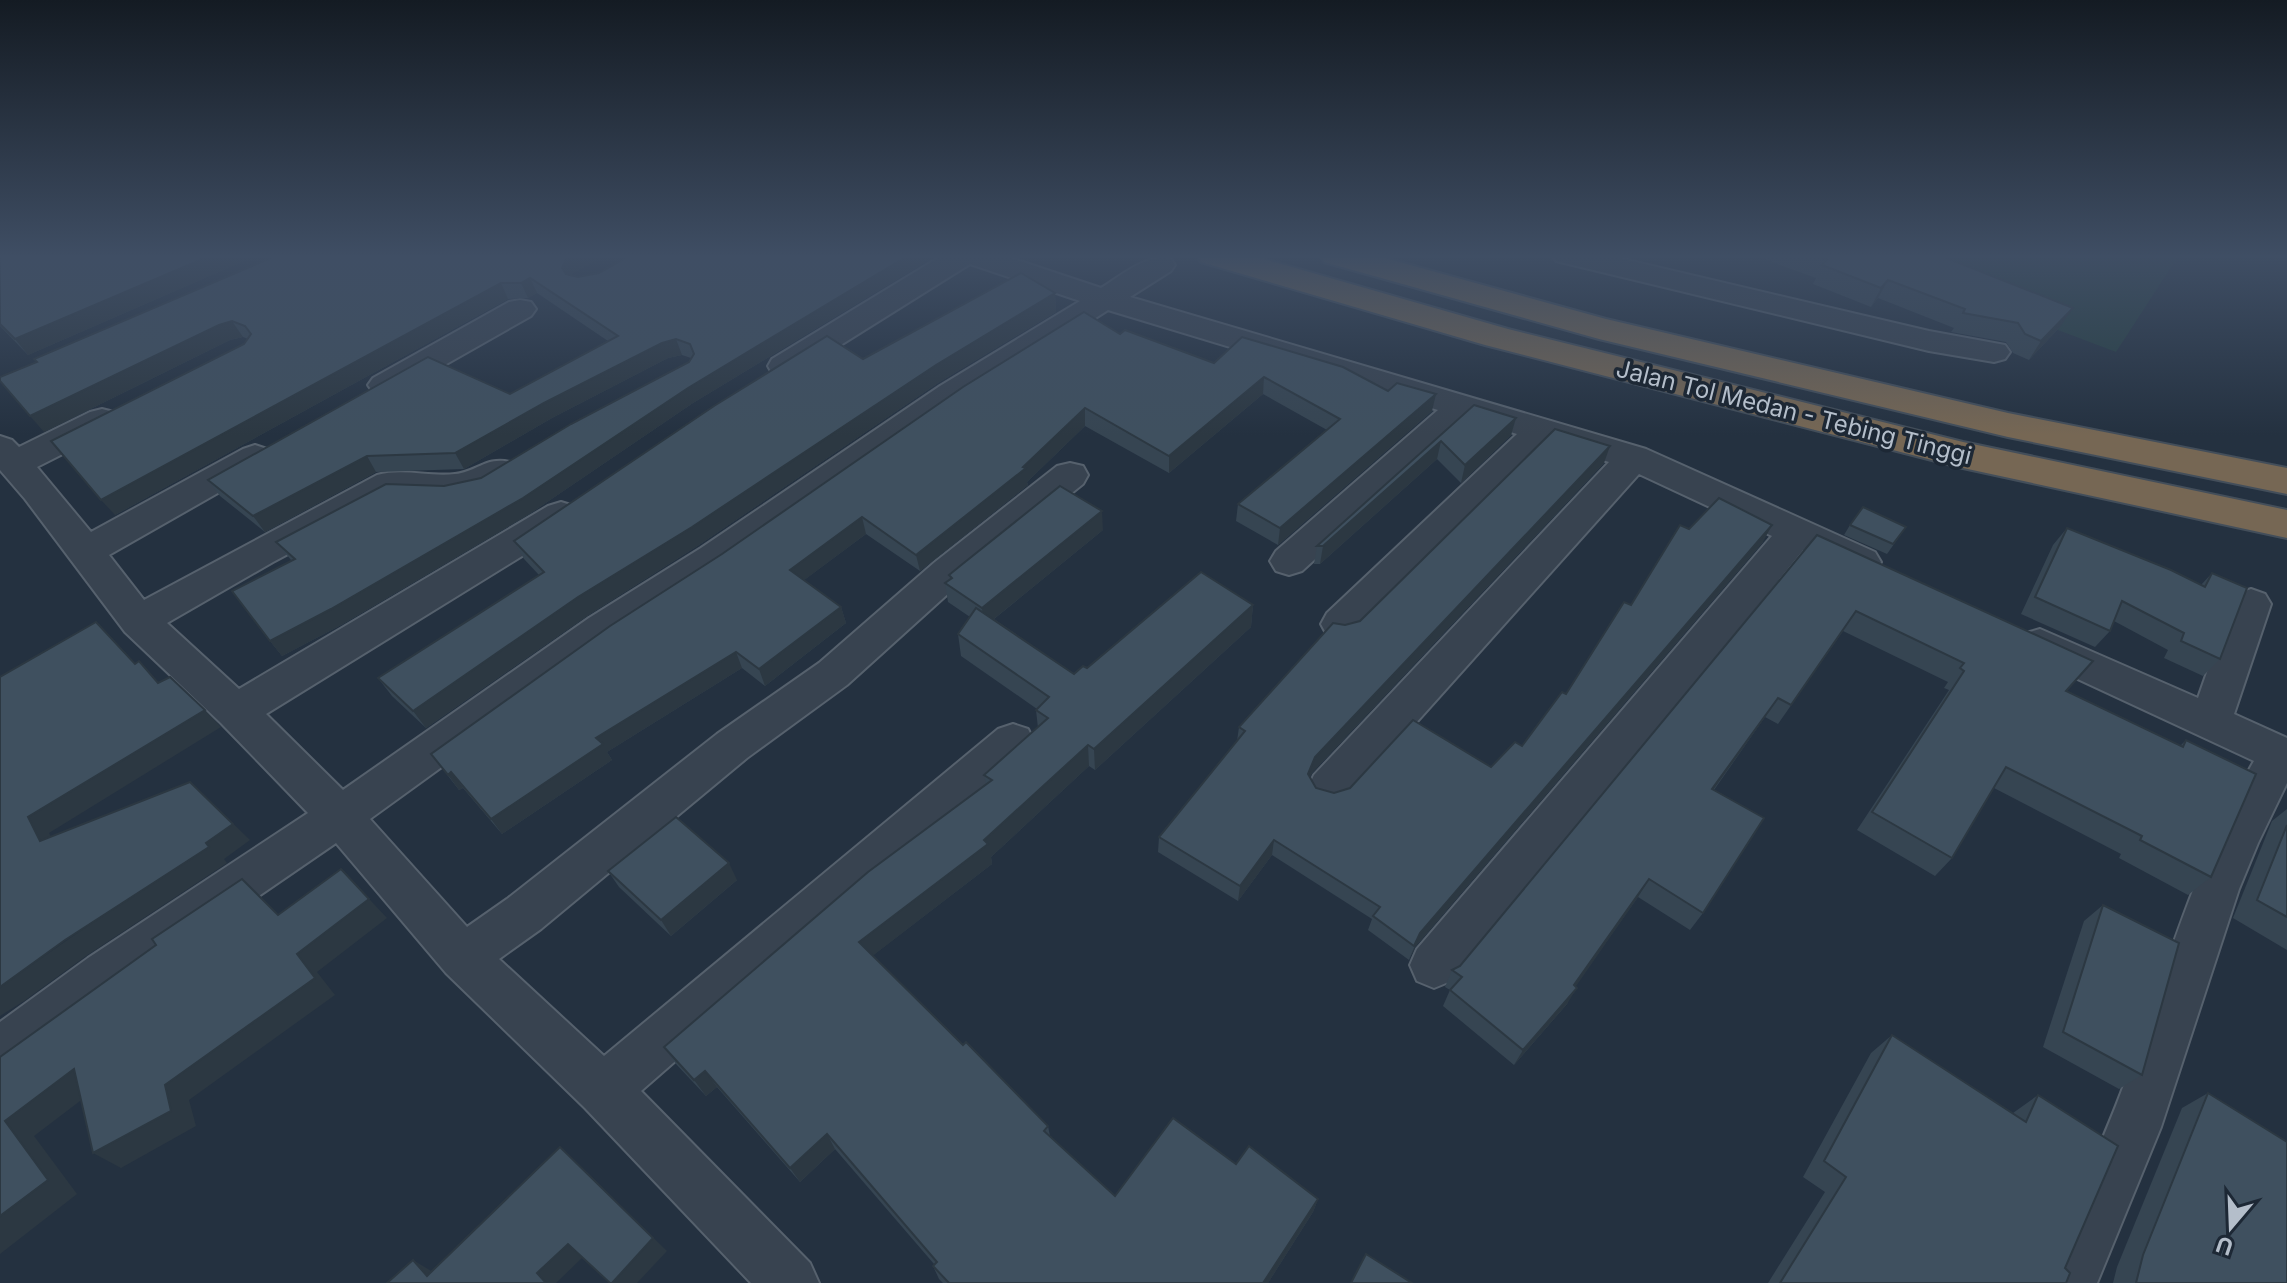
<svg xmlns="http://www.w3.org/2000/svg" width="2287" height="1283" font-family="Inter,sans-serif">
<style>
.green{fill:#263f41}
.lines{fill:none;stroke-linecap:round;stroke-linejoin:round}
.minor-casing{stroke:#56616d;stroke-width:4}
.motorway-casing{stroke:#434e5a;stroke-width:4}
.minor{fill:#384350;fill-rule:evenodd}
.motorway{fill:#766754;fill-rule:evenodd}
.wall{fill:#364552}
.shaded-wall{fill:#2c3842}
.building{fill:#3f505f;stroke:#2c3842;stroke-width:2}
.labels{text-anchor:middle;dominant-baseline:central;stroke-width:7;stroke-linejoin:round;paint-order:stroke}
.street-label{font-size:24px;fill:#b4beca;stroke:#1d2835}
</style>
<rect width="100%" height="100%" fill="#243140"/>
<!-- green -->
<polygon class="green" points="1859,255 2179,255 2116,352"/>
<g class="lines">
<defs>
<g id="minor">
<path d="M943 255H1002L1101 288C1121 276 1146 253 1171 259L1175 265 1171 271 1130 297 1646 449 1875 552 1881 562 1875 572 1862 576 1803 550 1451 981 1434 988 1417 981 1410 965 1417 949 1772 536 1639 474 1346 801 1330 806 1314 801 1308 788 1314 775 1609 462 1549 443 1355 635 1341 639 1327 635 1321 624 1327 613 1517 434 1469 419 1302 571 1289 575 1276 571 1270 561 1276 551 1438 410 1108 310 964 402 727 568 617 640 370 819 467 927 507 899 717 734 819 663 935 562 1057 466 1070 463 1083 466 1088 475 1083 484 961 582 847 685 747 758 541 929 499 959 604 1056 998 729 1013 724 1028 729 1034 741 1028 753 641 1091 810 1263 819 1283H751L585 1108 446 973 336 843 122 990 18 1071 0 1078V1022L88 958 308 813 221 723 125 632 25 499 0 470V436L12 440 19 447 90 412 102 409 114 412 119 420 114 428 37 467 91 532 243 449 255 445 267 449 273 457 267 465 109 555 144 600 377 475C403 468 429 477 455 474 476 472 487 456 510 462L515 471 510 480 488 491 453 499 395 497 273 562 167 623 239 689 548 506 561 502 574 506 579 515 574 524 266 714 343 790 589 618 701 548 940 386 1080 301 970 264 796 373 784 376 772 373 768 366 772 359Z"/>
<polygon points="1552,255 1606,255 1929,331 2005,345 2010,352 2005,359 1994,362 1929,351 1556,261"/>
<polygon points="520,300 531,302 536,309 531,316 397,392 385,396 373,392 368,385 373,378 509,302"/>
<path d="M2251 589 2265 594 2271 604 2234 714 2287 738V783L2258 843 2239 889 2161 1127 2097 1283H2039C2067 1216 2100 1151 2125 1082 2165 973 2195 862 2254 761L2026 655 2020 644 2026 633 2040 629 2198 698 2231 604 2237 594Z"/>
</g>
<g id="motorway">
<polygon points="1197,255 1250,255 1508,329 1963,442 2287,510 2287,538 1963,468 1485,345 1201,262"/>
<polygon points="1320,255 1374,255 1606,319 2008,413 2287,468 2287,494 2008,437 1599,339 1324,262"/>
</g>
</defs>
<!-- minor casing -->
<use href="#minor" class="minor-casing"/>
<!-- motorway casing -->
<use href="#motorway" class="motorway-casing"/>
<!-- minor -->
<use href="#minor" class="minor"/>
<!-- motorway -->
<use href="#motorway" class="motorway"/>
</g>
<!-- wall -->
<g class="wall">
<polygon points="0,255 258,255 28,355 0,326"/>
<polygon points="278,255 572,274 572,275 578,277 924,263 693,403 531,513 343,624 282,656 270,641 291,560 276,542 444,486 481,478 689,362 691,358 682,355 668,358 552,418 464,469 376,472 265,532 220,496 208,480 510,394 608,341 537,293 528,298 508,299 115,515 248,339 243,337 230,340 44,432"/>
<polygon points="1753,255 1939,255 2060,327 2029,360 2013,353 2006,342 1951,332 1954,328 1878,298 1871,307 1813,284 1816,278"/>
<polygon points="1055,293 1056,312 938,383 699,545 587,616 426,728 392,696 378,678 539,575 524,559 514,541 863,359"/>
<polygon points="1120,334 1214,363 1388,391 1432,411 1278,545 1236,521 1238,504 1327,430 1263,394 1169,473 1085,426 1027,482 1028,485 920,571 866,534 804,580 841,607 846,623 765,686 742,668 607,752 612,760 502,834 463,788 459,790 431,754"/>
<polygon points="1474,405 1516,418 1511,435 1461,483 1437,459 1320,564 1314,564 1317,546"/>
<polygon points="1604,463 1312,773 1310,777 1316,788 1334,793 1491,767 1522,746 1566,694 1631,605 1689,529 1763,542 1415,947 1409,960 1368,930 1372,919 1272,855 1238,901 1158,852 1159,837 1237,741 1239,727 1345,625 1360,621"/>
<polygon points="1850,525 1906,527 1887,554 1844,535"/>
<polygon points="2067,528 2201,585 2212,573 2220,659 2203,676 2164,658 2168,650 2114,621 2110,631 2095,647 2021,614 2053,545"/>
<polygon points="1103,530 994,619 1074,674 1253,605 1251,627 1095,770 1089,766 991,857 992,864 872,956 963,1045 1048,1126 1050,1136 1115,1196 1236,1164 1318,1199 1313,1212 1268,1283 943,1283 939,1279 933,1266 934,1264 835,1149 800,1182 717,1087 706,1096 676,1064 664,1047 986,784 984,775 1038,728 1036,710 1037,709 961,656 958,634 970,617 948,602 945,583 950,580 949,575"/>
<polygon points="1817,535 2066,691 2180,746 2186,740 2211,877 2188,895 2119,858 2121,854 1994,788 1952,858 1935,876 1857,830 1949,690 1944,688 1948,682 1843,631 1778,724 1765,717 1714,790 1703,913 1690,930 1638,897 1575,986 1567,1004 1514,1065 1443,1006 1450,990 1445,987 1452,970 1460,966"/>
<polygon points="2287,809 2287,950 2233,918 2272,821"/>
<polygon points="608,871 737,880 671,936 619,887"/>
<polygon points="2103,905 2142,1075 2119,1089 2043,1047 2084,921"/>
<polygon points="1892,1035 2013,1113 2038,1095 2066,1283 1768,1283 1825,1192 1803,1177 1871,1053"/>
<polygon points="2208,1093 2287,1283 2113,1283 2117,1267 2182,1108"/>
</g>
<!-- shaded-wall -->
<g class="shaded-wall">
<polygon points="212,255 258,255 28,355 15,339"/>
<polygon points="573,255 607,255 572,274 568,284 562,268 566,259"/>
<polygon points="909,255 922,255 924,263 693,403 531,513 343,624 282,656 270,641"/>
<polygon points="530,278 537,293 528,298 521,283"/>
<polygon points="1888,280 1878,298 1871,307 1881,288"/>
<polygon points="501,283 508,299 115,515 101,500"/>
<polygon points="1055,293 1056,312 938,383 699,545 587,616 426,728 413,711 578,597 936,365"/>
<polygon points="2073,308 2060,327 2029,360 2041,341"/>
<polygon points="232,321 243,337 230,340 44,432 30,416 219,325"/>
<polygon points="676,339 682,355 668,358 552,418 464,469 455,453 544,403 662,343"/>
<polygon points="1264,377 1263,394 1169,473 1169,456"/>
<polygon points="1436,394 1432,411 1278,545 1280,528"/>
<polygon points="1085,408 1085,426 1027,482 1028,485 920,571 916,555 1023,467"/>
<polygon points="1516,418 1511,435 1461,483 1465,465"/>
<polygon points="1441,441 1437,459 1320,564 1323,546"/>
<polygon points="1610,446 1604,463 1312,773 1305,789 1308,774 1315,757"/>
<polygon points="367,456 376,472 265,532 253,516"/>
<polygon points="1102,511 1103,530 984,627 982,608"/>
<polygon points="862,517 866,534 795,587 790,570"/>
<polygon points="1772,525 1763,542 1415,947 1409,960 1420,933"/>
<polygon points="1253,605 1251,627 1095,770 1094,749"/>
<polygon points="841,607 846,623 765,686 759,669"/>
<polygon points="736,652 742,668 607,752 612,760 502,834 491,819 596,738"/>
<polygon points="1778,698 1765,717 1701,807 1712,789"/>
<polygon points="205,710 221,727 49,833 61,857 40,841 28,817"/>
<polygon points="1088,745 1089,766 991,857 992,864 866,961 859,942 984,840"/>
<polygon points="451,772 463,788 459,790 448,775"/>
<polygon points="190,782 250,840 224,859 227,863 86,956 24,1001 0,1016 0,987 206,843"/>
<polygon points="1274,840 1272,855 1238,901 1240,886"/>
<polygon points="729,863 737,880 671,936 661,920"/>
<polygon points="341,869 387,918 317,972 335,995 189,1100 196,1126 121,1168 93,1153 297,954"/>
<polygon points="1649,879 1638,897 1565,1002 1574,985"/>
<polygon points="1577,988 1567,1004 1514,1065 1523,1050"/>
<polygon points="74,1069 101,1085 34,1136 77,1194 0,1254 0,1216 5,1121"/>
<polygon points="705,1071 717,1087 706,1096 694,1080"/>
<polygon points="827,1134 835,1149 800,1182 790,1168"/>
<polygon points="575,1162 667,1251 637,1283 612,1283"/>
<polygon points="1318,1199 1313,1212 1268,1283 1263,1283"/>
<polygon points="568,1244 584,1256 556,1283 546,1283 537,1273"/>
<polygon points="413,1260 433,1272 427,1276"/>
</g>
<!-- building -->
<g class="building">
<polygon points="0,255 212,255 15,339 0,324"/>
<polygon points="278,255 573,255 566,259 562,268 566,274 578,277 599,273 631,255 909,255 688,388 523,498 331,609 270,641 232,591 295,559 276,542 386,484 444,486 481,478 571,424 689,362 694,354 690,344 676,339 662,343 544,403 455,453 367,456 253,516 208,480 428,357 510,394 618,336 530,278 521,283 501,283 101,500 51,441 244,344 251,334 245,326 232,321 219,325 30,416 0,381 0,377 37,362 34,359"/>
<polygon points="1813,255 1939,255 2073,308 2041,341 2025,334 2018,323 1963,313 1965,309 1888,280 1881,288 1822,265 1827,260"/>
<polygon points="1021,273 1055,293 936,365 692,527 578,597 413,711 378,678 544,572 514,541 714,406 827,336 863,359"/>
<polygon points="1084,312 1120,334 1125,330 1214,363 1242,337 1343,367 1388,391 1397,383 1436,394 1280,528 1238,504 1340,419 1264,377 1169,456 1085,408 1023,467 1026,468 916,555 862,517 790,570 841,607 759,669 736,652 596,738 603,744 491,819 451,772 448,775 431,754 610,626 722,554 963,387"/>
<polygon points="1474,405 1516,418 1465,465 1441,441 1323,546 1317,546"/>
<polygon points="1555,429 1610,446 1315,757 1308,774 1316,788 1334,793 1350,788 1413,720 1491,767 1515,742 1522,746 1562,692 1566,694 1624,602 1631,605 1680,525 1689,529 1719,498 1772,525 1420,933 1414,946 1373,916 1380,907 1274,840 1240,886 1159,837 1245,731 1239,727 1333,623 1345,625 1360,621"/>
<polygon points="1060,486 1102,511 982,608 945,583 952,578 949,575 960,566"/>
<polygon points="1863,507 1906,527 1893,544 1850,525"/>
<polygon points="2067,528 2171,570 2205,587 2212,573 2247,588 2220,659 2181,641 2184,633 2122,601 2110,631 2035,597"/>
<polygon points="1817,535 2093,661 2066,691 2183,747 2186,740 2256,774 2211,877 2140,840 2142,836 2006,767 1952,858 1872,812 1964,671 1960,668 1964,663 1856,611 1791,705 1778,698 1712,789 1764,818 1703,913 1649,879 1574,985 1577,988 1523,1050 1450,990 1462,977 1452,970 1460,966"/>
<polygon points="1201,572 1253,605 1094,749 1088,745 984,840 988,844 859,942 963,1045 966,1042 1048,1126 1044,1131 1115,1196 1173,1118 1236,1164 1249,1146 1318,1199 1263,1283 949,1283 933,1266 937,1262 827,1134 790,1168 705,1071 694,1080 664,1047 868,872 992,780 984,775 1048,718 1036,710 1049,697 958,634 976,608 1074,674 1083,666 1087,668"/>
<polygon points="96,622 135,664 139,661 158,683 170,677 205,710 28,817 40,841 190,782 233,824 206,843 209,847 65,940 0,987 0,677"/>
<polygon points="676,817 729,863 661,920 608,871"/>
<polygon points="2287,825 2287,917 2257,900"/>
<polygon points="341,869 369,899 297,954 315,978 165,1085 171,1111 93,1153 74,1069 5,1121 48,1180 0,1216 0,1057 156,945 152,939 242,879 278,915"/>
<polygon points="2103,905 2179,943 2142,1075 2063,1032"/>
<polygon points="1892,1035 2026,1122 2038,1095 2118,1146 2065,1268 2070,1273 2066,1283 1780,1283 1846,1177 1824,1161"/>
<polygon points="2208,1093 2287,1142 2287,1283 2136,1283 2143,1255"/>
<polygon points="560,1147 653,1238 612,1283 610,1283 568,1244 537,1273 546,1283 387,1283 413,1260 427,1276"/>
<polygon points="1366,1254 1412,1283 1351,1283"/>
</g>
<!-- sky -->
<linearGradient id="sky" x2="0" y2="1"><stop stop-color="#141b23"/><stop offset="0.59" stop-color="#3f4e64"/><stop offset="1" stop-color="#3f4e64" stop-opacity="0"/></linearGradient>
<rect width="2287" height="435" fill="url(#sky)"/>
<g class="labels">
<!-- street labels -->
<g class="street-label">
<text transform="translate(1794 412) rotate(14)">Jalan Tol Medan - Tebing Tinggi</text>
</g>
</g>
<!-- north arrow -->
<g transform="translate(2231 1227) rotate(199)" stroke="#1d2835" stroke-width="6" paint-order="stroke">
<path d="M0-6L14 30L0 20L-14 30Z" fill="#b4beca"/>
<text y="-12" font-size="22" font-weight="bold" text-anchor="middle" fill="#b4beca">U</text>
</g>
</svg>
